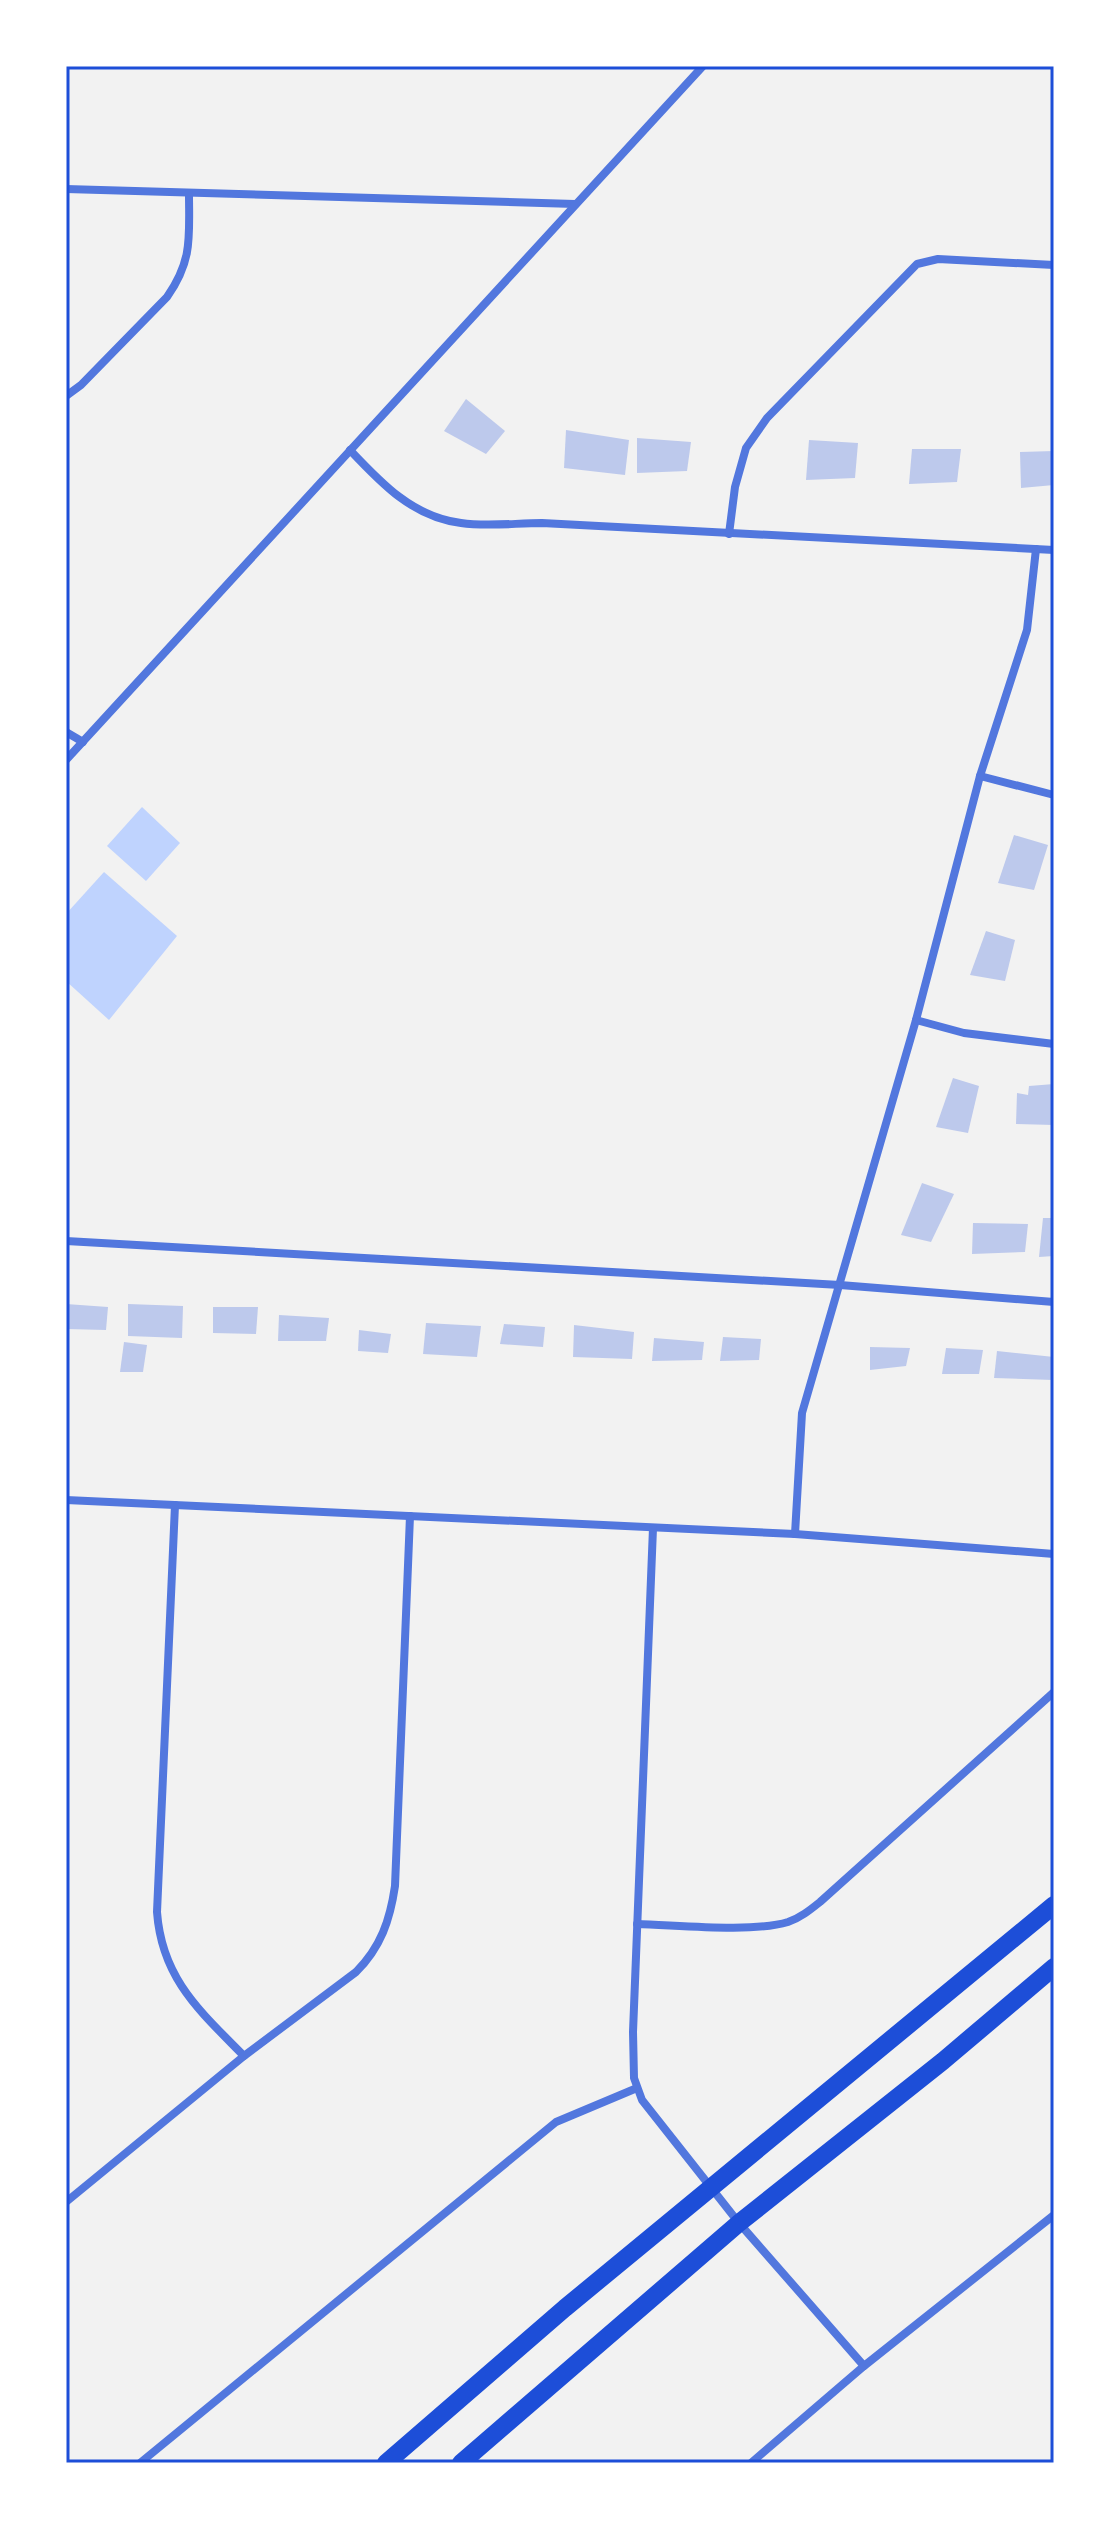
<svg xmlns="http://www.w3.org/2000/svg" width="1120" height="2529" font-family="'PT Sans Narrow',sans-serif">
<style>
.water{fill:#bfd3fe}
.building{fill:#bdc9ec}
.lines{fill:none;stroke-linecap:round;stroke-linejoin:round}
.minor{stroke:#5277de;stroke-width:8}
.primary{stroke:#1d4ed8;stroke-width:18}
.neatline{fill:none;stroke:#1d4ed8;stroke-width:3}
</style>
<rect width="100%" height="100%" fill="#f2f2f2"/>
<!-- water -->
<g class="water">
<polygon points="142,807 180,843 146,881 107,846"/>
<polygon points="104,872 177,936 109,1020 66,981 66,914"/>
</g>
<!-- building -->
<g class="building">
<polygon points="466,399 505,431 486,454 444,431"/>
<polygon points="566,430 629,440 625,475 564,468"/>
<polygon points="637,438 691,442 687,471 637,473"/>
<polygon points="809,440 858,443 855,478 806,480"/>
<polygon points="912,449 961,449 957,482 909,484"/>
<polygon points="1054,451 1054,485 1021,488 1020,452"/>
<polygon points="1014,835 1048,845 1034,890 998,883"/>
<polygon points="986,931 1015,940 1005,981 970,975"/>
<polygon points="953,1078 979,1086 968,1133 936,1127"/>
<polygon points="1054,1084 1054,1125 1016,1124 1017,1093 1028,1095 1029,1086"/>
<polygon points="922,1183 954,1194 931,1242 901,1235"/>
<polygon points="1043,1218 1054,1218 1054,1256 1039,1257"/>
<polygon points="973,1223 1028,1224 1025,1252 972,1254"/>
<polygon points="66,1304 108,1307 106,1330 66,1329"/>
<polygon points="128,1304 183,1306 182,1338 128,1336"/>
<polygon points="213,1307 258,1307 256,1334 213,1333"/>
<polygon points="279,1315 329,1318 326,1341 278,1341"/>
<polygon points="426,1323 481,1326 477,1357 423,1354"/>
<polygon points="504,1324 545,1327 543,1347 500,1344"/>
<polygon points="574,1325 634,1332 632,1359 573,1357"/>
<polygon points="359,1330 391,1334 388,1353 358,1351"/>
<polygon points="723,1337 761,1339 759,1360 720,1361"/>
<polygon points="654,1338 704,1342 702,1360 652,1361"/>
<polygon points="124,1342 147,1345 143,1372 120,1372"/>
<polygon points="870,1347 910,1348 906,1366 870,1370"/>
<polygon points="946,1348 983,1350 979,1374 942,1374"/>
<polygon points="997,1351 1054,1357 1053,1380 994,1378"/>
</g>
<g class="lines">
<!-- minor -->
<g class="minor">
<polyline points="66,189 575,204"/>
<path d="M66 396 81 385 167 297C193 260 189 237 189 193"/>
<path d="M350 450C382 484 413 517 461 523 487 527 516 523 542 523L1054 550"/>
<polyline points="729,534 735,487 746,448 767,418 917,264 938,259 1054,265"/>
<polyline points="66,732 83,742"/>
<polyline points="66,760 703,66"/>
<polyline points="980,776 1054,795"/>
<polyline points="916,1020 964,1033 1054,1044"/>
<polyline points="66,1241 840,1285 1054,1302"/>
<polyline points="66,1500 795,1534 1054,1554"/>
<path d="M175 1505 157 1912C162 1979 200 2011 244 2056"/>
<polyline points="653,1528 633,2032 634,2078 642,2100 739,2223 864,2366"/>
<polyline points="795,1534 802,1413 916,1020 980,776 1027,630 1036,549"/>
<path d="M637 1924C677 1925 752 1933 788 1922 800 1918 810 1910 820 1902L1054 1692"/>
<path d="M66 2202 244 2056 356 1972C381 1947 390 1920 395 1886L410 1516"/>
<polyline points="140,2463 556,2122 637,2088"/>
<polyline points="751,2463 864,2366 1054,2215"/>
</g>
<!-- primary -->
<g class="primary">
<polyline points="386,2463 565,2308 1054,1905"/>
<polyline points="461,2463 739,2223 943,2061 1054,1967"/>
</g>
</g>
<!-- border -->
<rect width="1120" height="2529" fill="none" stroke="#ffffff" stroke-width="136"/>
<rect x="68" y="68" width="984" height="2393" class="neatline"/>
</svg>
